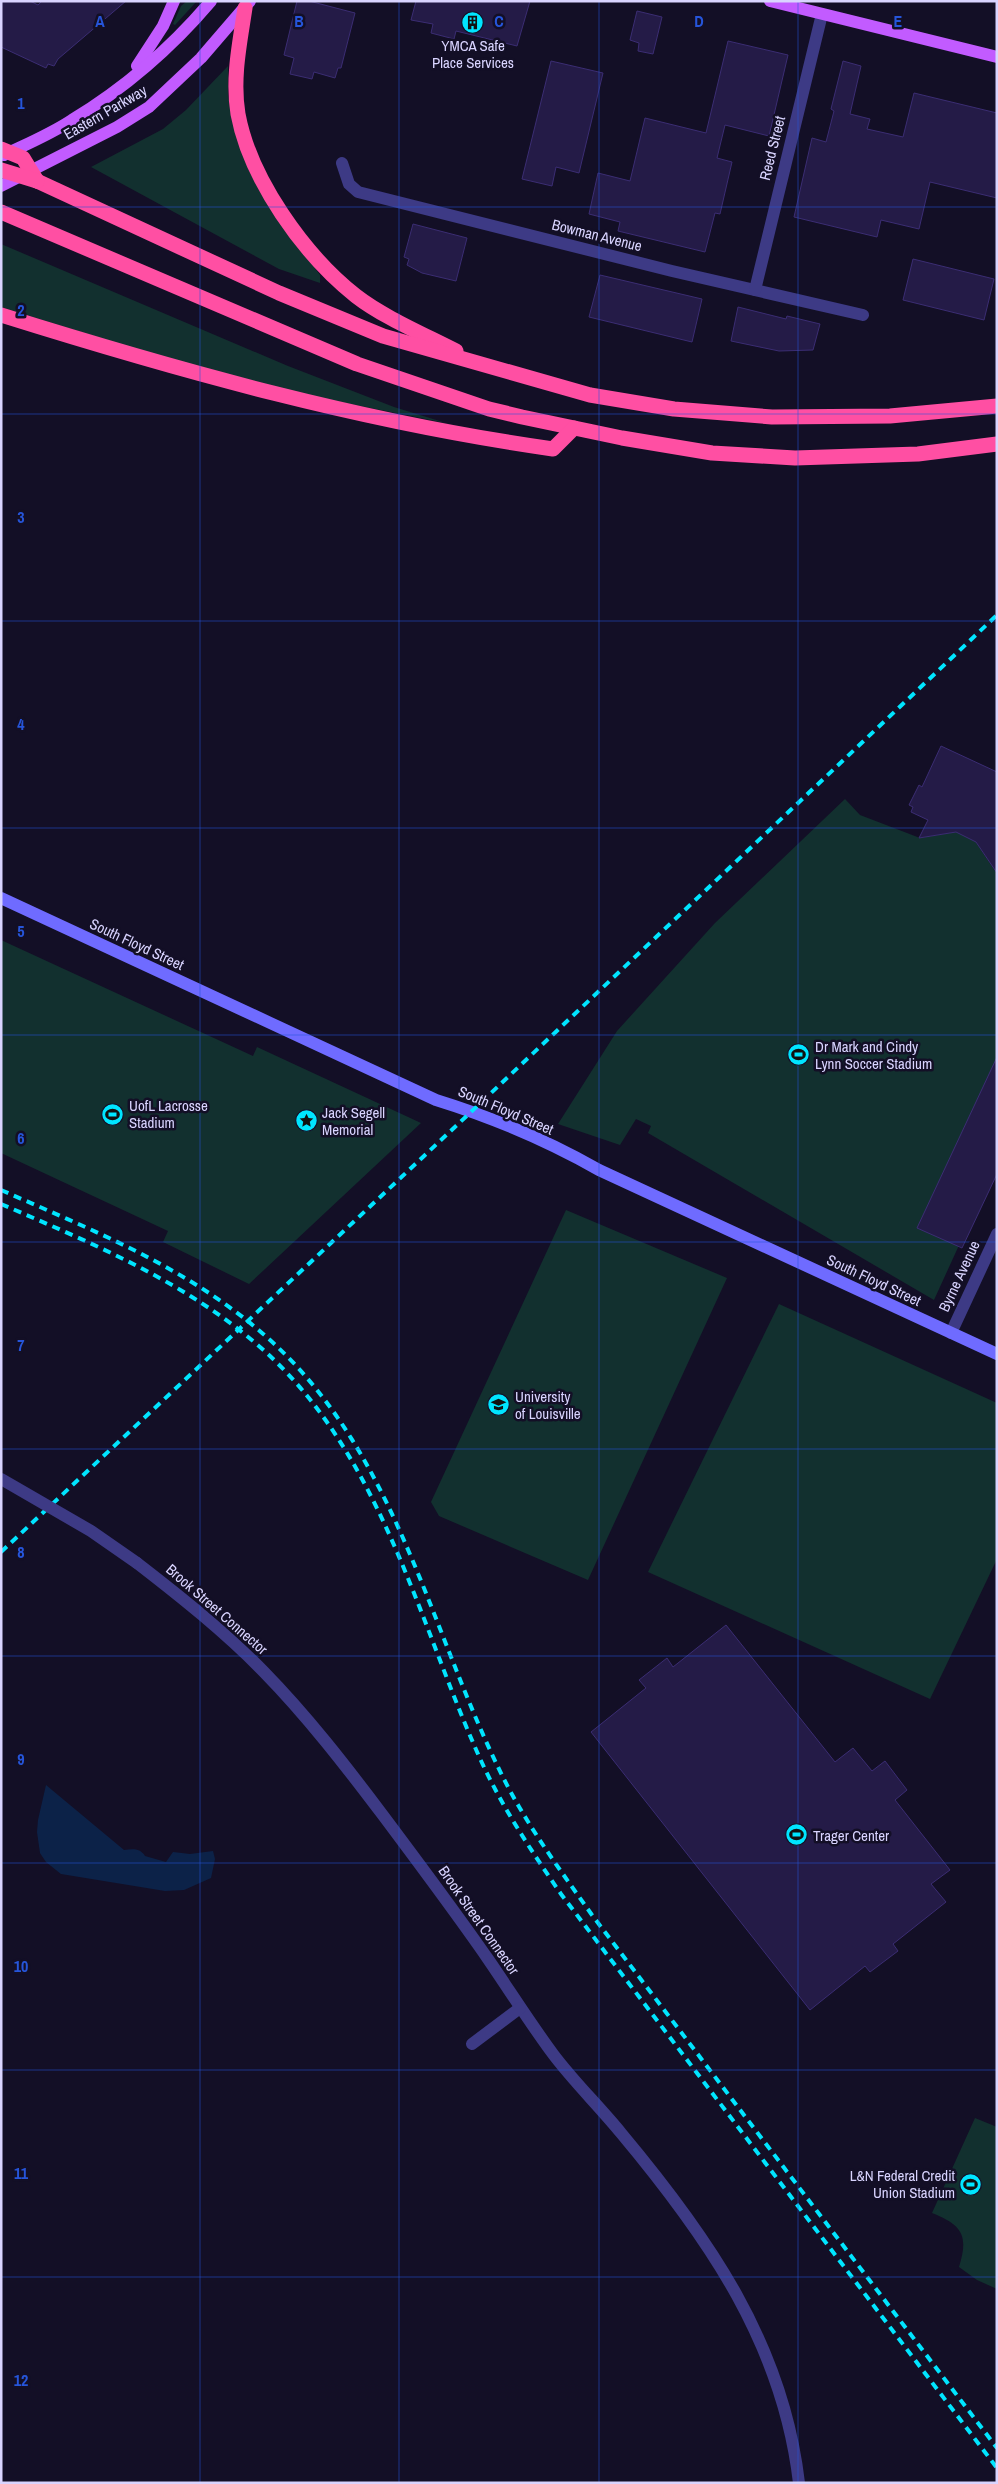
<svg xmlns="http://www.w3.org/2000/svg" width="998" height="2484" font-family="'Archivo Narrow',sans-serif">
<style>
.green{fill:#12302f}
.water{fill:#0c2248}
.building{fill:#241b47;stroke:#3b2d73}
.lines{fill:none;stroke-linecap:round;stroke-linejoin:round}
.street{stroke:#3d3a85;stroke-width:12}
.secondary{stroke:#6f6bff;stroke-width:12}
.primary{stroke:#c25bff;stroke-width:12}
.highway{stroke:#ff4fa3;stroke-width:15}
.rail{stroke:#00e5ff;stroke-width:4;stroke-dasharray:8 6;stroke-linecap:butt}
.street-bridge{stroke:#3d3a85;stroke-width:12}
.highway-bridge{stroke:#ff4fa3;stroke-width:15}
.grid{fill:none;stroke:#2655da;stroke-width:1;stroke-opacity:0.55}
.labels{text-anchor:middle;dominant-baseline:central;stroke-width:5;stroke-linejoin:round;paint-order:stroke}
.poi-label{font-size:15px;fill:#d9d4ff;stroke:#130f26;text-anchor:start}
.street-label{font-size:15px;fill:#d9d4ff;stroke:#130f26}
.grid-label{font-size:16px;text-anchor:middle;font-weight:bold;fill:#2655da;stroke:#130f26;stroke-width:5;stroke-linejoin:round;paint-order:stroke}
</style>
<rect width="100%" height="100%" fill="#130f26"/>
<!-- green -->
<g class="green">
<polygon points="187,1 197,1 175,25 173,24 181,6"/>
<polygon points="228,66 228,96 236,135 285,228 320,275 320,283 279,269 91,167 163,129 186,110"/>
<polygon points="1,244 288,366 394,407 446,423 315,397 145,352 1,307"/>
<polygon points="845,799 860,815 920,838 968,830 997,874 997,1162 934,1300 648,1133 651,1126 636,1119 620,1145 558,1124 617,1031 715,923"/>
<polygon points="1,940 253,1056 257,1047 421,1123 249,1284 163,1242 168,1231 1,1153"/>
<polygon points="566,1210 727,1278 588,1580 439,1516 431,1502"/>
<polygon points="779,1304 997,1403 997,1559 930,1699 648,1572"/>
<path d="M975 2118 997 2127V2289L977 2280 959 2267C969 2235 962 2225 932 2213Z"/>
</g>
<!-- water -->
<path class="water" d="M46 1785 124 1850C133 1849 140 1848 145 1856L166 1862 173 1852 190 1854 213 1851 215 1859 211 1878 184 1890 165 1891 61 1874 46 1862 40 1853 37 1832 38 1820Z"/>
<!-- building -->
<g class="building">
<polygon points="1,1 30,1 38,5 42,1 126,1 58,59 54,66 48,64 46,68 1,47"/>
<polygon points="297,1 309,1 355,13 341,68 338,68 335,78 314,72 312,79 290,74 294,58 284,55"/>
<polygon points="416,1 530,1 517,46 456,31 454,39 431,33 433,24 411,20"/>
<polygon points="637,11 662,17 653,54 638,51 639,43 630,40"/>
<polygon points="728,41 788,55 769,136 725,125 717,158 732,162 720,214 715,213 705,252 618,231 620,222 589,214 598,173 630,181 645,118 706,133"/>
<polygon points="551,61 603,73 579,173 556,167 552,186 522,179"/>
<polygon points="843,61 861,66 850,114 870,119 867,129 903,137 914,93 997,113 997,198 930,182 919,229 881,220 877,237 794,217 812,138 826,142 834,111 831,109"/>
<polygon points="413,224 467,238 456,281 422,273 407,265 409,259 404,257"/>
<polygon points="913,259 994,279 984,320 903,300"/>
<polygon points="600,275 702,299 692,342 589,317"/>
<polygon points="738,307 786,319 787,316 820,324 813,350 779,351 731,341"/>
<polygon points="941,746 997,772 997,873 976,842 956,832 919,838 928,820 911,812 913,807 909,805 919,785 922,787"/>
<polygon points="997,1057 997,1174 962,1248 917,1228"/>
<polygon points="726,1625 835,1762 853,1748 872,1771 885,1761 907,1790 895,1800 950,1870 931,1884 946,1902 893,1944 898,1951 870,1972 865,1966 810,2010 591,1732 646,1688 639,1680 667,1658 673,1667"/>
</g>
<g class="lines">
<!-- street -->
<g class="street">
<polyline points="342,163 349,184 358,192 672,271 863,315"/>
<polyline points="755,290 822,14"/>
<polyline points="951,1333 997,1234"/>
<path d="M137 1563C181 1597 225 1632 264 1672 307 1716 345 1765 382 1814 418 1862 454 1910 488 1959 510 1991 530 2023 553 2054 574 2082 599 2106 621 2133 708 2237 783 2344 799 2483"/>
<polyline points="472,2044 520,2008"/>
</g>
<!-- secondary -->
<path class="secondary" d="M1 898 436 1100C491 1117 548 1141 599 1170L997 1354"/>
<!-- primary -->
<g class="primary">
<polyline points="770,1 997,57"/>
<polyline points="137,66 163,26 174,1"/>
<path d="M4 155C27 144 51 134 72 120 123 89 172 47 211 1"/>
<polyline points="1,186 117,127 149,107 201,58 250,1"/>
</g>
<!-- highway -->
<g class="highway">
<path d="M245 8C240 42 232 78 238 114 250 179 304 255 356 296 383 317 425 335 456 351"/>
<polyline points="37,181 279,293 383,336 590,395 674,409 772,417 890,416 997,406"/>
<polyline points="1,212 357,364 489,409 522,417 622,438 712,453 795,458 918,454 997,444"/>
<path d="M1 315C183 372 363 422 553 449L574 428"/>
</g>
<!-- rail -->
<g class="rail">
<path d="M1 1190C92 1230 186 1267 262 1333 393 1445 426 1618 498 1767 523 1820 558 1867 592 1915L997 2448"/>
<path d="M1 1204C89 1242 179 1279 253 1341 378 1445 415 1612 478 1754 500 1804 530 1849 561 1894L997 2468"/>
<polyline points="1,1552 472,1111 997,615"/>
</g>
<!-- street-bridge -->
<polyline class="street-bridge" points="1,1479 91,1531 137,1563"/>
<!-- highway-bridge -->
<g class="highway-bridge">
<polyline points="1,149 23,158 37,181"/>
<polyline points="1,170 37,181"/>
</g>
</g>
<!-- grid -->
<path class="grid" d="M200 1V2483M399 1V2483M599 1V2483M798 1V2483M1 207H997M1 414H997M1 621H997M1 828H997M1 1035H997M1 1242H997M1 1449H997M1 1656H997M1 1863H997M1 2070H997M1 2277H997"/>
<!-- icons -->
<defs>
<symbol id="building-disc" viewBox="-11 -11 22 22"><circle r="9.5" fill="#00e5ff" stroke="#130f26"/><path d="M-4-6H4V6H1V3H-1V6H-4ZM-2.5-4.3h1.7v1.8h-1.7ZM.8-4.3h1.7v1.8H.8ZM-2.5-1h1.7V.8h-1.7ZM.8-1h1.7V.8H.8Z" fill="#111"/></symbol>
<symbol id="stadium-disc" viewBox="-11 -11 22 22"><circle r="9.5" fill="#00e5ff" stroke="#130f26"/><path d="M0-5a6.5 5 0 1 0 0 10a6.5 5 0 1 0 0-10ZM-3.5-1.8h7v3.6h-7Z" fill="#111"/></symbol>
<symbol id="sight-disc" viewBox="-11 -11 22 22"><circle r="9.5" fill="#00e5ff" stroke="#130f26"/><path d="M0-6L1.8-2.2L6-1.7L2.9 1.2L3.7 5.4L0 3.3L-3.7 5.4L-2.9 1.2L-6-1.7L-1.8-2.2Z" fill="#111"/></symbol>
<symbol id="university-disc" viewBox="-11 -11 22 22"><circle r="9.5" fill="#00e5ff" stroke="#130f26"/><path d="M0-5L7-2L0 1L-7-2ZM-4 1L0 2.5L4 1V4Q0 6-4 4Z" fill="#111"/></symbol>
</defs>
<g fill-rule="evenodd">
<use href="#building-disc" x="460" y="10" width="25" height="25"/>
<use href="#stadium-disc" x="786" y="1042" width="25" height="25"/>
<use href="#stadium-disc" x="100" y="1102" width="25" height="25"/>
<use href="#sight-disc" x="294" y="1108" width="25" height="25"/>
<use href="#university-disc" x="486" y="1392" width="25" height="25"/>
<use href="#stadium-disc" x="784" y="1822" width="25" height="25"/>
<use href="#stadium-disc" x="958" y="2172" width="25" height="25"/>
</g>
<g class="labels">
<!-- poi labels -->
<g class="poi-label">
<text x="473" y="45" text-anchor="middle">YMCA Safe<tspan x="473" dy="17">Place Services</tspan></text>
<text x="815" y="1046">Dr Mark and Cindy<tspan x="815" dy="17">Lynn Soccer Stadium</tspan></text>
<text x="129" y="1105">UofL Lacrosse<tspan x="129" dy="17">Stadium</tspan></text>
<text x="322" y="1112">Jack Segell<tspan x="322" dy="17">Memorial</tspan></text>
<text x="515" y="1396">University<tspan x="515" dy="17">of Louisville</tspan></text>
<text x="813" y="1835">Trager Center</text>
<text x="955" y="2175" text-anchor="end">L&amp;N Federal Credit<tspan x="955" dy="17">Union Stadium</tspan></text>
</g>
<!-- street labels -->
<g class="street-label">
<text transform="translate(105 112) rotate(-30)">Eastern Parkway</text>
<text transform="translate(772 148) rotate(-76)">Reed Street</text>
<text transform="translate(597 235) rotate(14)">Bowman Avenue</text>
<text transform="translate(137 944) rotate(25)">South Floyd Street</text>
<text transform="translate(506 1110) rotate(23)">South Floyd Street</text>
<text transform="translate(959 1276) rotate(-65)">Byrne Avenue</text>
<text transform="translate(874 1280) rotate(25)">South Floyd Street</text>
<text transform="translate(217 1609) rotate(41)">Brook Street Connector</text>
<text transform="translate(479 1920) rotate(55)">Brook Street Connector</text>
</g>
</g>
<g class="grid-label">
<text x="100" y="27">A</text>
<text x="299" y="27">B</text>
<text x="499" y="27">C</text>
<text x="699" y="27">D</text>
<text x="898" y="27">E</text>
<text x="21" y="109">1</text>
<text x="21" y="316">2</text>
<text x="21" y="523">3</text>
<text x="21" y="730">4</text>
<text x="21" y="937">5</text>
<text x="21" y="1144">6</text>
<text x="21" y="1351">7</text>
<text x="21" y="1558">8</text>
<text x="21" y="1765">9</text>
<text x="21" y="1972">10</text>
<text x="21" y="2179">11</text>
<text x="21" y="2386">12</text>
</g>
<!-- border -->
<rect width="998" height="2484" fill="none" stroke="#d9d4ff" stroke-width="5"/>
</svg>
